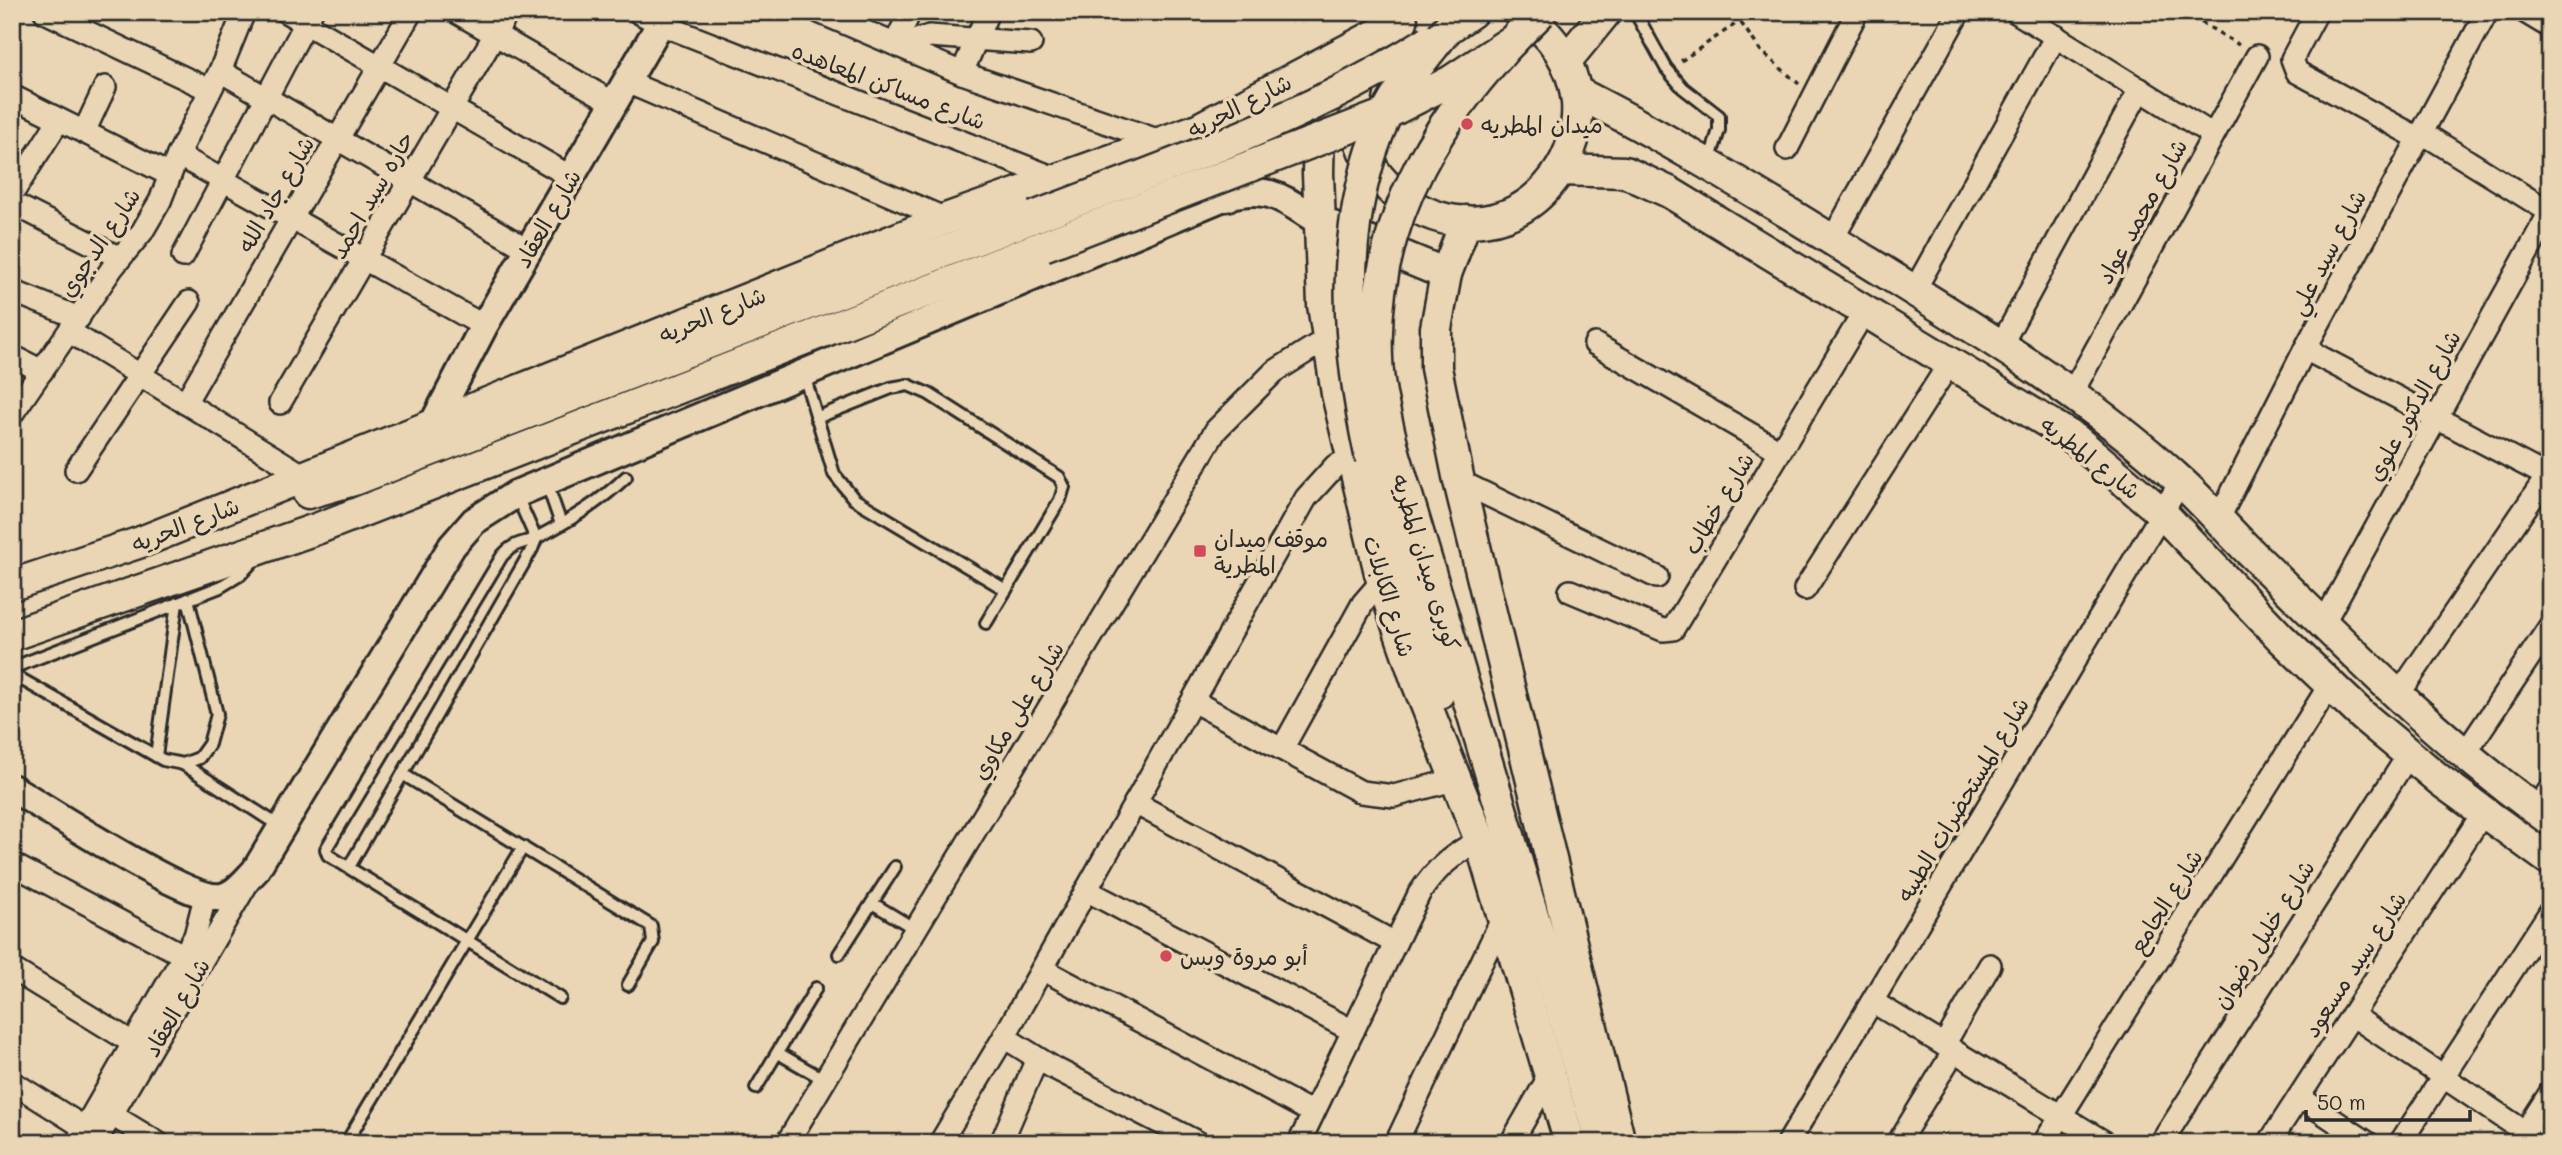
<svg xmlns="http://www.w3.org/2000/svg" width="2562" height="1155" font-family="Mali,'Playpen Sans Arabic',sans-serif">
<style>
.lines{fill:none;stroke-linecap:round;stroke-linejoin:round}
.service-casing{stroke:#2b2b2b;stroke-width:16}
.minor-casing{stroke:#2b2b2b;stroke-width:26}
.tertiary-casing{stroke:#2b2b2b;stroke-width:32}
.secondary-casing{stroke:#2b2b2b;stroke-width:35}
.path{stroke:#2b2b2b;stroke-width:3.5;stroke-dasharray:5 5;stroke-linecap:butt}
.service{stroke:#ead6b4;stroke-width:10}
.minor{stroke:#ead6b4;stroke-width:21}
.tertiary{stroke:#ead6b4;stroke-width:26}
.secondary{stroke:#ead6b4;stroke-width:30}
.secondary-bridge-casing{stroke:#2b2b2b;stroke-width:35;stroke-linecap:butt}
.secondary-bridge{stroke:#ead6b4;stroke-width:30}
.poi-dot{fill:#d1495b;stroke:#ead6b4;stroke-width:2.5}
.labels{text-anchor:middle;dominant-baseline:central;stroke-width:7;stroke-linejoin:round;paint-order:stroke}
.street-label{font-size:23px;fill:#2b2b2b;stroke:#ead6b4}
.poi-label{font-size:23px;fill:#2b2b2b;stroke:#ead6b4;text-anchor:start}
</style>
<rect width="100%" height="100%" fill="#ead6b4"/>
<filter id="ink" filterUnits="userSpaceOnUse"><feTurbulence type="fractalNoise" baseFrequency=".0143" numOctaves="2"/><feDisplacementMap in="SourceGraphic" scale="14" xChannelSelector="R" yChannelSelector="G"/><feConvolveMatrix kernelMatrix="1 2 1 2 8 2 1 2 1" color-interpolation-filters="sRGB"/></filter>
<g filter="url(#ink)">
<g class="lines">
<defs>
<g id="service">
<polyline points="1635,12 1666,68 1683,88 1719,116 1719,130 1709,162"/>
<polyline points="804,375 834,474 854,499 1006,590"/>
<polyline points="816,418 891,388 908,385 929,394 1059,477 1064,487 1060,500 986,623"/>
<polyline points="546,481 561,524"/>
<polyline points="12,668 220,587 240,575 254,560"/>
<polyline points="12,674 163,760 183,764 199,758 209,744 217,714 188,599"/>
<polyline points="156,756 177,603"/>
<polyline points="183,764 281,827"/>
<polyline points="404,775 651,926 653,942 628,985"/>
<polyline points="349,867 532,549 536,539 516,494"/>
<polyline points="872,903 915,929"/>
<polyline points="839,954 895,867"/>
<path d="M560 998 328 855 326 849 502 556C517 539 525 545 540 536 572 519 600 502 626 477"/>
<polyline points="778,1053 825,1080"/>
<polyline points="756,1088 816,988"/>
<polyline points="346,1143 523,847"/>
</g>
<g id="minor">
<polyline points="45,12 210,90"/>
<polyline points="286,12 571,177"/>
<polyline points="456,12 614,103"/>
<polyline points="638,12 660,24 1060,180"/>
<polyline points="819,12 962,73 1160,141"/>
<polyline points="2016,12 2213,135"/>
<polyline points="2317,12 2292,59 2297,72 2418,138"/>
<polyline points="2525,12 2550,27"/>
<polyline points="895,44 910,12"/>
<polyline points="899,46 929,36 1031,43"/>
<polyline points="220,71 529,250"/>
<polyline points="962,73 988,12"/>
<polyline points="627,82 946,219"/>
<polyline points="12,96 170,175"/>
<polyline points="84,132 105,87"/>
<polyline points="2421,132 2550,212"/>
<polyline points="1787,149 1857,12"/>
<polyline points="178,155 484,326"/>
<polyline points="12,194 59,120"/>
<polyline points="12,203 120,258"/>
<polyline points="1832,240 1959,12"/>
<polyline points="183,256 311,13"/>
<polyline points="12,291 79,318"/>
<polyline points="1914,291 2056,36"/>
<polyline points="70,332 306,477"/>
<polyline points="1595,344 1780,451"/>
<polyline points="2001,345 2140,89"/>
<polyline points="2305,349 2547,476"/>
<polyline points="12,356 42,371"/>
<polyline points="2072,393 2257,56"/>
<polyline points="185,403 411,12"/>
<polyline points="280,403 508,12"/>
<polyline points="12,414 113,267 142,232 160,201 178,155 220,71 244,12"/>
<polyline points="76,470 189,302"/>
<polyline points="1459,481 1657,577"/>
<polyline points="2219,518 2305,349 2487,12"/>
<polyline points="1805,589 1951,361"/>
<polyline points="1570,591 1663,630 1673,629 1866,309"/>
<polyline points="2323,624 2550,212"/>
<polyline points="2397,697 2550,472"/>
<polyline points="1193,701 1361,792 1394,796 1457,779"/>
<polyline points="1282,749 1363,603 1382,581"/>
<polyline points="2464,755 2550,626"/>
<polyline points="1135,803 1395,943"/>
<polyline points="2536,810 2550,789"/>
<polyline points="12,864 183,955"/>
<polyline points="1086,890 1353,1031"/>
<polyline points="12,969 133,1043"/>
<polyline points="1042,969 1313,1113"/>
<polyline points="1873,1002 2106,1143"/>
<polyline points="2352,1015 2525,1132"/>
<polyline points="1004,1037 1052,1067 1199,1143"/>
<polyline points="1944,1045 1990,965"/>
<polyline points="12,1082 85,1128"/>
<polyline points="2299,1097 2368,1143"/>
<polyline points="112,1115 158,1143"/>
<polyline points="76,1143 195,936 205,897"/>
<polyline points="95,1143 248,882"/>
<polyline points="787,1143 1216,430 1274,372 1328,338"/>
<polyline points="940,1143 1004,1037 1306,498 1335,466 1352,458"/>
<polyline points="1001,1143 1037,1059"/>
<path d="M1299 1143 1419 894C1436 868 1453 854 1480 840"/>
<polyline points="1396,1143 1503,917"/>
<polyline points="1511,1143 1550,1075"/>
<polyline points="1788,1143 2181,481"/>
<polyline points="1898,1143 1954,1051"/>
<polyline points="2044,1143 2329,686"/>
<polyline points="2161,1143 2409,754"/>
<polyline points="2269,1143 2483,813"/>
<polyline points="2400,1143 2550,912"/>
<polyline points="2518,1143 2550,1093"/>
</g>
<g id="tertiary">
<polyline points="432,426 484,326 667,12"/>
<path d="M12 788C48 809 188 902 221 897 235 895 245 881 255 871L452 546 474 521 516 494 1226 196C1271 184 1284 200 1320 222"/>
</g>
<g id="secondary">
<polyline points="1447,29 1472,12"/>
<path d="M1369 60C1307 178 1475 285 1555 177 1571 155 1579 128 1577 102 1573 64 1552 31 1518 12"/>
<polyline points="1566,61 1606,12"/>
<polyline points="1336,82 1327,97 1319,125 1318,173 1323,305 1337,394 1382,581 1417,682 1480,840 1570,1143"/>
<path d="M1576 92C1676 142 1772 203 1868 262 1976 329 2084 394 2179 480 2205 503 2227 530 2252 554 2348 648 2440 742 2550 820"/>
<polyline points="1560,170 1625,172 1669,192 2075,439 2162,513 2281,638 2363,716 2441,781 2550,860"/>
<polyline points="1226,196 1238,173 1235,151"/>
<polyline points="1466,221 1446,274 1436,328 1436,368 1459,481 1620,1143"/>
<polyline points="1330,226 1446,274"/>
<polyline points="1394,452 1601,1142"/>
<polyline points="1375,472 1439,693"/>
<polyline points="308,493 357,479 1034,217"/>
<polyline points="12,585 141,542 946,219 1196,130 1402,21"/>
<polyline points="12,635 319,528 1043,246"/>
</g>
</defs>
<!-- service casing -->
<use href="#service" class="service-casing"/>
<!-- minor casing -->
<use href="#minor" class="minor-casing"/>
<!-- tertiary casing -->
<use href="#tertiary" class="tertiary-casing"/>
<!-- secondary casing -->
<use href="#secondary" class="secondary-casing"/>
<!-- path -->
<g class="path">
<polyline points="2184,12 2239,45"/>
<polyline points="1741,23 1761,51 1799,84"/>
<polyline points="1681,61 1753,12"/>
</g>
<!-- service -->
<use href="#service" class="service"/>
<!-- minor -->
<use href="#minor" class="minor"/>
<!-- tertiary -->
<use href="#tertiary" class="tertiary"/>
<!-- secondary -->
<use href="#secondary" class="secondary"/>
<defs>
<g id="secondary-bridge">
<path d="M1034 217C1169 165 1306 119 1429 41"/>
<polyline points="1043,246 1388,113 1451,81 1510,42"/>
<path d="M1394 452C1387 421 1378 390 1377 358 1371 216 1443 106 1541 12"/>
<path d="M1371 459C1346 346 1337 225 1385 117 1400 85 1426 57 1447 29"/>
</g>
</defs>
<!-- secondary-bridge casing -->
<use href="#secondary-bridge" class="secondary-bridge-casing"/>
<!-- secondary-bridge -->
<use href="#secondary-bridge" class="secondary-bridge"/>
</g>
</g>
<!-- markers -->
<g class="poi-dot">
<circle cx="1467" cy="124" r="7"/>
<rect x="1193" y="544" width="14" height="14" rx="3.5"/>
<circle cx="1166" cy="956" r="7"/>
</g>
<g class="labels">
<!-- street labels -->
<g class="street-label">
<text transform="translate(889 85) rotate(21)">شارع مساكن المعاهده</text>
<text transform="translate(1239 105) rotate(-27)">شارع الحريه</text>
<text transform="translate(275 194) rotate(-60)">شارع جاد الله</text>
<text transform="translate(371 195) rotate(-60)">حاره سيد احمد</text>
<text transform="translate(2141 211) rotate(-61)">شارع محمد عواد</text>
<text transform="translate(547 218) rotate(-60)">شارع العقاد</text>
<text transform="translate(99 242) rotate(-56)">شارع الدجوي</text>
<text transform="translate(2327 252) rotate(-62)">شارع سيد علي</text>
<text transform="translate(712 314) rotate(-22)">شارع الحريه</text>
<text transform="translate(2413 405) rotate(-61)">شارع الدكتور علوي</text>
<text transform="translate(2091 457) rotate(38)">شارع المطريه</text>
<text transform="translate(1718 503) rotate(-59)">شارع خطاب</text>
<text transform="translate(185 524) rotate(-21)">شارع الحريه</text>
<text transform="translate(1427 562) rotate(73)">كوبرى ميدان المطريه</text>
<text transform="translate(1390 596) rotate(73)">شارع الكابلات</text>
<text transform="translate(1017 710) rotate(-59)">شارع على مكاوي</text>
<text transform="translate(1962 799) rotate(-59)">شارع المستحضرات الطبيه</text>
<text transform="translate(2165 901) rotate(-58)">شارع الجامع</text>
<text transform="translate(2263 934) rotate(-58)">شارع خليل رضوان</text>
<text transform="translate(2354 964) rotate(-57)">شارع سيد مسعود</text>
<text transform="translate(176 1007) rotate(-60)">شارع العقاد</text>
</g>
<!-- poi labels -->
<g class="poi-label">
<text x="1481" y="124">ميدان المطريه</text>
<text x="1214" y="538">موقف ميدان<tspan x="1214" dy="26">المطرية</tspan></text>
<text x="1180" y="956">أبو مروة وبس</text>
</g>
</g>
<!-- margin -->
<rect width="2562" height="1155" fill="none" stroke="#ead6b4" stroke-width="42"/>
<rect x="21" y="21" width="2520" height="1113" fill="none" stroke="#2b2b2b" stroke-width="2.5" filter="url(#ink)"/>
<!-- scale -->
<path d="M2306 1110v10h164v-10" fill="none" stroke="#2b2b2b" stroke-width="3.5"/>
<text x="2317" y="1110" font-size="21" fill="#2b2b2b" stroke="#ead6b4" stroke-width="5" paint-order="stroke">50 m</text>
</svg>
